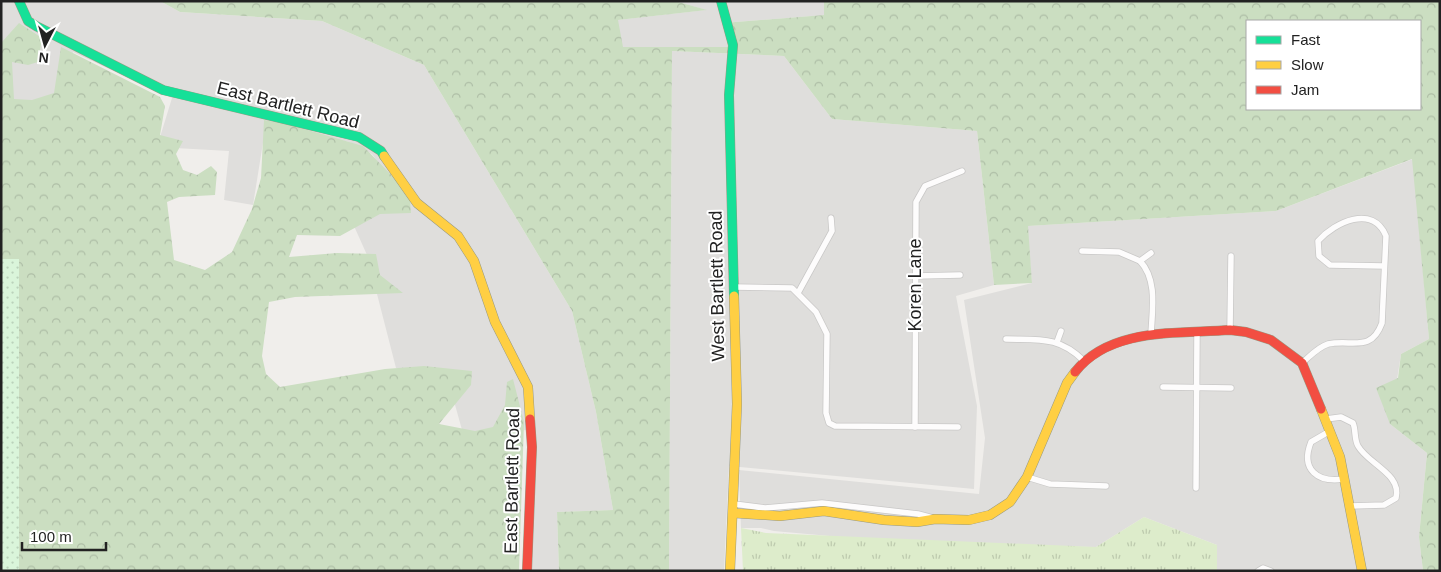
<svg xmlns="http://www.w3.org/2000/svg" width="1441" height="572" font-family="Helvetica,sans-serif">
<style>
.residential{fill:#dfdedc}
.grass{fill:url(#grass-tufts)}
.forest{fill:url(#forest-crowns);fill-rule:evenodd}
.park{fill:url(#park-dots)}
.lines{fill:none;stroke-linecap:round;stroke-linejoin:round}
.street-casing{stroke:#c9c8c7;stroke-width:7}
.fast-casing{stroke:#999a82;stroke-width:10}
.slow-casing{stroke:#999a82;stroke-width:10}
.jam-casing{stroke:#999a82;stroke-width:10}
.street{stroke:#fdfcfc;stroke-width:5.5}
.fast{stroke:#16e098;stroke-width:9}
.slow{stroke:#ffcf43;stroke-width:9}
.jam{stroke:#f24e42;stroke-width:9}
.labels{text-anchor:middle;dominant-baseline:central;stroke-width:4;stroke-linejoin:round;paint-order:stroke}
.street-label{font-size:18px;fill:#222;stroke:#fff}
</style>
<defs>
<pattern id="grass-tufts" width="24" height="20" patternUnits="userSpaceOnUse" patternTransform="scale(1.25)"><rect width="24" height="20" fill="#ddeccb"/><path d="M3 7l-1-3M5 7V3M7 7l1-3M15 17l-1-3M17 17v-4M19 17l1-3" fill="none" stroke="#bdcaae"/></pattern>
<pattern id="forest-crowns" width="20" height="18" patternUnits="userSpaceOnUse" patternTransform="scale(1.25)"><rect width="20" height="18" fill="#cbdec1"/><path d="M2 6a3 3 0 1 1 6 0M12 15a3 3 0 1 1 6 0" fill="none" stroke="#aebea6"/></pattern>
<pattern id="park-dots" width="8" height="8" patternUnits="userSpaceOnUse" patternTransform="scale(1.25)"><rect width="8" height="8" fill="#daf5da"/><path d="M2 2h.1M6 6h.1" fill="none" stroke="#bbd2bb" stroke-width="1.8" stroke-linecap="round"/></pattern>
</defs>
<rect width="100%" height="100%" fill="#f0eeeb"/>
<!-- residential -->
<g class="residential">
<polygon points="1,1 160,1 180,12 322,21 424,65 572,311 596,412 613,510 557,512 559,571 531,571 534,429 464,437 445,369 396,368 367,255 354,226 398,190 372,154 349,142 266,124 253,205 224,200 229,151 157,147 172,98 73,52 62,115 7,108 1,67"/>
<polygon points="675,1 824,1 825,15 723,23 728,47 622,47 617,20 706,10"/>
<polygon points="672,51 784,56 832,119 977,131 994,285 956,296 977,406 974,489 729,466 724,571 669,571"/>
<polygon points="1413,159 1429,339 1401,354 1390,424 1427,453 1419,537 1423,571 1217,571 1217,545 1144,517 1096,547 919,544 774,531 761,528 741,528 739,470 979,494 985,438 964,300 1032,283 1027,226 1276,211"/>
</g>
<!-- grass -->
<polygon class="grass" points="1144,517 1217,545 1217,571 743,571 741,528 766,533 1096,547"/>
<!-- forest -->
<g class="forest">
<path d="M160 1H675L707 10 618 20 623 47H728L723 23 824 15V1H1440V571H1423L1419 537 1427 453 1390 424 1376 388 1398 378 1401 354 1429 339 1412 159 1276 211 1028 226 1032 283 994 285 977 131 832 119 784 56 672 51 669 571H559L557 512 613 510 596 412 572 311 424 65 322 21 180 12ZM1247 21H1420V109H1247Z"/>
<polygon points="19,23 42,38 38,62 28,65 12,62 14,99 32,100 54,93 61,47 160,97 165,106 160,135 183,141 176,154 183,170 197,175 211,166 217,172 215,195 179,197 167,202 174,260 205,270 232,252 252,209 261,178 264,120 287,124 363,146 400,184 410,200 411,213 380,214 340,236 297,235 289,257 337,253 376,254 380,275 403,293 295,297 269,302 262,356 266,374 280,387 385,369 424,366 472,371 471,385 439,424 475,431 493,427 505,405 507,382 513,379 524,422 519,571 1,571 1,43"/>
</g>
<!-- park -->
<rect class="park" x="1" y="259" width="18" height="312"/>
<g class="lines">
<defs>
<g id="street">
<polyline points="1082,251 1119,252 1140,261 1151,253"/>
<path d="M1140 261C1158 280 1152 311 1151 335"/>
<polyline points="916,276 960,275"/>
<polyline points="734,287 792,288 816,312 827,334 826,413 829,423 835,426 958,427"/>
<polyline points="798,293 832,231 831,218"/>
<polyline points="1230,330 1231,256"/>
<path d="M1006 339C1039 340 1059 336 1084 361"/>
<polyline points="1057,342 1061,331"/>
<path d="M1302 363C1309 357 1318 347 1328 344 1352 339 1371 353 1382 323L1386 236C1373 204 1335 222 1318 241L1319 256 1330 265 1384 266"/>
<polyline points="1163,387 1231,388"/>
<path d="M1326 419 1341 417 1353 423C1356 430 1354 439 1358 446 1368 464 1402 474 1396 498L1384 505 1350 506"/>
<polyline points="915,427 916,202 925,186 962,171"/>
<path d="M1330 431 1311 442C1300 470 1318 483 1344 479"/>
<polyline points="1027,477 1050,484 1106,486"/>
<polyline points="1196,488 1197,333"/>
<polyline points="734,504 765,508 822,503 918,514 933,518"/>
<polyline points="1258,571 1263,568 1271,571"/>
</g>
<g id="fast">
<polyline points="19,1 28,21 36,26 163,90 359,137 381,151 384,156"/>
<polyline points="721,1 733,45 729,95 734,296"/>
</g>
<g id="slow">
<polyline points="384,156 417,203 458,236 474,261 495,322 528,387 530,419"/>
<polyline points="1321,409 1340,457 1362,571"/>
<polyline points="733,513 780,516 824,511 884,520 917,522 935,519 969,520 990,515 1010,502 1027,477 1067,383 1075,372"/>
<polyline points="730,571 737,404 734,296"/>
</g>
<g id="jam">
<path d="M1075 372C1110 327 1178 334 1230 330L1246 332 1271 340 1302 363 1321 409"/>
<polyline points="527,571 532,447 530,419"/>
</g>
</defs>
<!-- street casing -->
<use href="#street" class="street-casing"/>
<!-- fast casing -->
<use href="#fast" class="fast-casing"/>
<!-- slow casing -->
<use href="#slow" class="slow-casing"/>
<!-- jam casing -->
<use href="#jam" class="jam-casing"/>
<!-- street -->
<use href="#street" class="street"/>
<!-- fast -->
<use href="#fast" class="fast"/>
<!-- slow -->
<use href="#slow" class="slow"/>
<!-- jam -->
<use href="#jam" class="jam"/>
</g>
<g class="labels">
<!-- street labels -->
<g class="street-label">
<text transform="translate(288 105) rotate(14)">East Bartlett Road</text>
<text transform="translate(915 285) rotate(-90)">Koren Lane</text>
<text transform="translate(717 286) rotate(-91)">West Bartlett Road</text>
<text transform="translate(512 481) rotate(-89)">East Bartlett Road</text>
</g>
</g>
<!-- border -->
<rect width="1441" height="572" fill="none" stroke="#222222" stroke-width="5"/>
<!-- legend -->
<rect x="1246" y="20" width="175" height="90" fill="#ffffff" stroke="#a7a7a7"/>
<rect x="1256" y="36" width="25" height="8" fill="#16e098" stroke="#a7a7a7"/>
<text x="1291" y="45" font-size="15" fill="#222222">Fast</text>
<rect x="1256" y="61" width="25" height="8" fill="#ffcf43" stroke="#a7a7a7"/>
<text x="1291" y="70" font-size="15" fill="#222222">Slow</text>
<rect x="1256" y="86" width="25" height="8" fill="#f24e42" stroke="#a7a7a7"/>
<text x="1291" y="95" font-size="15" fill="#222222">Jam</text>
<!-- north arrow -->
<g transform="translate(45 45) rotate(186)" stroke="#ffffff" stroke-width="4" paint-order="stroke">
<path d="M0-4L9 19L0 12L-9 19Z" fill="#222222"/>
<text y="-8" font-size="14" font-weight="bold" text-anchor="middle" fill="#222222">N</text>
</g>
<!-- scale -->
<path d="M22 542v8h84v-8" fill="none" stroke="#222222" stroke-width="2.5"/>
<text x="30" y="542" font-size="15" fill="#222222" stroke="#ffffff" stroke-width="4" paint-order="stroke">100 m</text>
</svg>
